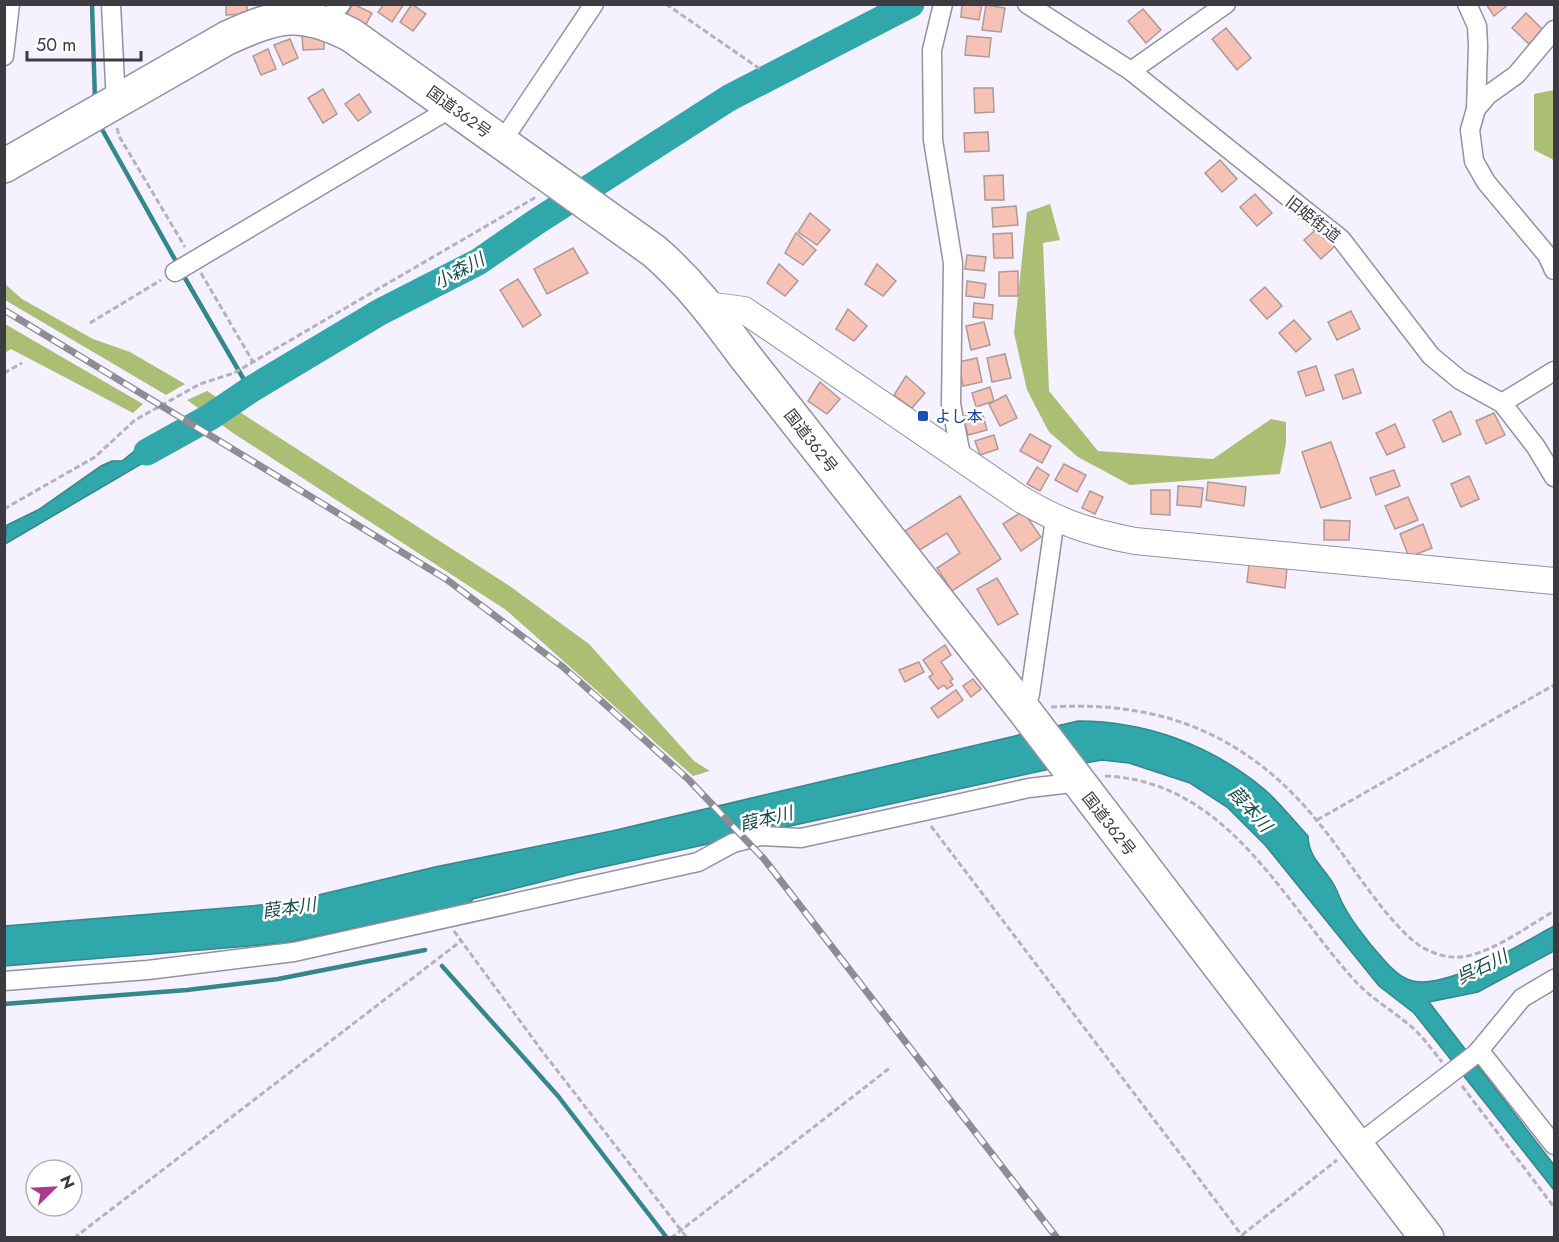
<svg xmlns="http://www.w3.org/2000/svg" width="1559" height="1242" font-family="Jost,'Noto Sans JP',sans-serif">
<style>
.forest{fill:#abbe73}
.water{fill:#30a7aa;stroke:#34878b;stroke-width:1.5}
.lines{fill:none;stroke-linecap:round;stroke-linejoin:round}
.stream{stroke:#34878b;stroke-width:4.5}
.river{stroke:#30a7aa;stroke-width:27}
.building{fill:#f5c2b5;stroke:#ad9a96;stroke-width:1.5}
.street-casing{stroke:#9591a0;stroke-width:21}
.secondary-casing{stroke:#9591a0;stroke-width:28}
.highway-casing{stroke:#9591a0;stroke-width:36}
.path{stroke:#b5b1bd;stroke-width:3;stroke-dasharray:6 3;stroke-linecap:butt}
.street{stroke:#fff;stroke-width:18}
.secondary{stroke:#fff;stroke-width:26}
.highway{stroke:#fff;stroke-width:33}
.rail-casing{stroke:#8f8c96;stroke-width:7}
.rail{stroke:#fff;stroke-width:4.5;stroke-dasharray:14;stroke-linecap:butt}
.transit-dot{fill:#1a4fb4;stroke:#fff;stroke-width:2}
.labels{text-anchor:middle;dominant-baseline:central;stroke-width:5;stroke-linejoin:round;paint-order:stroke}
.street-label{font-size:16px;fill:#3d3b42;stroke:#fff}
.transit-label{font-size:16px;fill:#164399;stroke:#fff;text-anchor:start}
.water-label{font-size:18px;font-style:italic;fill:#1a4b4d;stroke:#fff}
</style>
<rect width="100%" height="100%" fill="#f5f1ff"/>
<!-- forest -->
<g class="forest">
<polygon points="1554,90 1554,160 1534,150 1534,94"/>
<polygon points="1050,204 1060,240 1043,243 1049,391 1098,451 1213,459 1271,419 1286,422 1286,443 1280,474 1130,485 1078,457 1049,432 1027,390 1014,333 1027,212"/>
<polygon points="5,284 22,299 93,339 130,352 185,384 166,395 5,300"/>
<polygon points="4,324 5,324 143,404 133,413 11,349 5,353"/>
<polygon points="207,391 511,587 589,644 694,761 710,771 693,776 506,610 233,433 187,400"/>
</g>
<!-- water -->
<g class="water">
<polygon points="182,429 177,443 5,544 7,525 38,510 101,466 112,461 122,461 152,437"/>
<path d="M1078 721C1146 721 1211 745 1264 789 1280 803 1294 821 1308 836 1309 862 1328 869 1337 891 1345 912 1357 927 1371 945 1381 956 1393 973 1407 979 1440 995 1524 942 1554 926V951L1478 992 1429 1002 1554 1165V1190L1414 1013 1379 986 1266 846 1227 807 1190 783 1129 763 1102 760 1050 769 580 872 473 899 470 903 285 943 5 966V926L285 903 435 867 612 831Z"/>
</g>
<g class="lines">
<!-- stream -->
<g class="stream">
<polyline points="92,4 95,101"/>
<polyline points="99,124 178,265"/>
<polyline points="182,273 250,390"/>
<polyline points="442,966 558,1096 667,1238"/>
<polyline points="4,1004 187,990 278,979 425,950"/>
</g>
<!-- river -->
<polyline class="river" points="147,452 210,417 250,390 380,312 478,262 536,222 729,98 911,4"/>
</g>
<!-- building -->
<g class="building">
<polygon points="226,4 247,4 247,14 226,15"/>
<polygon points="353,4 372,13 364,28 345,17"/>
<polygon points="384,4 404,4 392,22 378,12"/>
<polygon points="412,4 426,14 413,31 400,22"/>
<polygon points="962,4 982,4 979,20 961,17"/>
<polygon points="1486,4 1509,4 1494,16"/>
<polygon points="986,5 1005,8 1001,32 982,30"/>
<polygon points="1143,9 1161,30 1146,43 1128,21"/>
<polygon points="1526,13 1545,32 1531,46 1512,28"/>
<polygon points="1226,28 1251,58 1237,70 1212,39"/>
<polygon points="324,33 324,49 303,50 302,34"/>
<polygon points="967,36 991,38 989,57 965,55"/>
<polygon points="290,39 298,58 283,65 274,45"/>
<polygon points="268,49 276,69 261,75 253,56"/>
<polygon points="974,88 993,88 994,112 975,113"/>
<polygon points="323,89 337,114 323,123 308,98"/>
<polygon points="359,94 371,112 358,121 345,104"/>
<polygon points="988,132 989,151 965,152 964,133"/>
<polygon points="1220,160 1237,179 1222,192 1205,173"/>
<polygon points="1003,175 1004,200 985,200 984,176"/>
<polygon points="1255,194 1272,213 1257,226 1240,207"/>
<polygon points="1016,206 1018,225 993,227 992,208"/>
<polygon points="810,213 830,230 817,245 798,232"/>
<polygon points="1319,227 1335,246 1321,259 1304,240"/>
<polygon points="796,233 816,250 803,265 785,253"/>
<polygon points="1012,233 1013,258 994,258 993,234"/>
<polygon points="573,248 588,273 547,294 534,269"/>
<polygon points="967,255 986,257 984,271 965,269"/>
<polygon points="779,264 798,281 785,296 767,283"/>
<polygon points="877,264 896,281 883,296 865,284"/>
<polygon points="1018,271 1018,296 999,296 999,272"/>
<polygon points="518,279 541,315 523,327 500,290"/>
<polygon points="967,281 986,284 984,298 966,296"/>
<polygon points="1265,287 1282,306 1267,319 1250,300"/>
<polygon points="974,303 993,305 992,319 973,317"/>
<polygon points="848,309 867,326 854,341 836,329"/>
<polygon points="1351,311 1360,329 1337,340 1328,322"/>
<polygon points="1294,320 1311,339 1296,352 1279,333"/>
<polygon points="984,322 990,345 971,350 966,326"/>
<polygon points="1005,354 1011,378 992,382 987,358"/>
<polygon points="977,358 982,382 963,386 958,362"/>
<polygon points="1316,366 1324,390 1306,396 1298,372"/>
<polygon points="1353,369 1361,393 1343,399 1335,375"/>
<polygon points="906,376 925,393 912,408 894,395"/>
<polygon points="820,382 840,399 827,414 808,401"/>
<polygon points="990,387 994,401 976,407 972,393"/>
<polygon points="1006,395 1017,418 1000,426 989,404"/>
<polygon points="982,411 987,430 968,435 963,416"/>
<polygon points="1451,411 1461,434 1443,442 1433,420"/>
<polygon points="1494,413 1505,435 1486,444 1476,421"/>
<polygon points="1395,424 1405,447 1387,455 1376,433"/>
<polygon points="1030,434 1051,446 1042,463 1020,451"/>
<polygon points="994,435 998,449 980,455 975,441"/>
<polygon points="1331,442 1351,498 1321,508 1302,452"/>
<polygon points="1064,464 1086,475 1077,492 1055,480"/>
<polygon points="1037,467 1049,475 1040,491 1027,484"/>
<polygon points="1394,470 1400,486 1376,495 1370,478"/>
<polygon points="1469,476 1479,499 1461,507 1451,484"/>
<polygon points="1208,482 1246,487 1244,506 1206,500"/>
<polygon points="1178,486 1203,488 1201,507 1177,505"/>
<polygon points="1151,490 1170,490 1170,515 1151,514"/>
<polygon points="1090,491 1103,497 1095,514 1082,508"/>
<polygon points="960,496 1001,559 952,591 937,568 960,553 947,533 918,551 905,531"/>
<polygon points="1408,497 1418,520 1395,529 1385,506"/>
<polygon points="1023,511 1041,537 1021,551 1003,524"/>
<polygon points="1324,520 1350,521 1349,540 1324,540"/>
<polygon points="1423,524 1432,548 1409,557 1400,534"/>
<polygon points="1249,564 1287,569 1285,588 1247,582"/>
<polygon points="997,578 1018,614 998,625 977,589"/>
<polygon points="945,645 951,655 941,662 953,679 950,681 953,685 947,689 944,685 938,689 929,677 933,674 923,660"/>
<polygon points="919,662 924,672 905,682 899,670"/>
<polygon points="973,679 981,689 971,697 963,686"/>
<polygon points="956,690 963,700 938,718 931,708"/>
</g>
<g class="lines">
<defs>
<g id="street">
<polyline points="111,4 116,103"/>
<polyline points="943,4 932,50 933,140 953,263 951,404 962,460"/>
<polyline points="1027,4 1131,71 1341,239 1431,356 1460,380 1502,403 1536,447 1554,477"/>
<polyline points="1467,4 1477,26 1478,46 1476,109 1470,130 1474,161 1486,182 1547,255 1554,270"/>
<polyline points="325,22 341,4"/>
<polyline points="4,56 10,4"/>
<polyline points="1131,71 1226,4"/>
<polyline points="1476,109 1488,95 1516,75 1554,30"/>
<polyline points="501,143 594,4"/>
<polyline points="175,272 453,107"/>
<polyline points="1502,403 1554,371"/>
<polyline points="1024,710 1030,694 1055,519"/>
<polyline points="4,981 148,970 294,952 698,862 733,843 760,836 801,838 1029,788 1063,784 1074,779"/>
<polyline points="1479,1050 1554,1145"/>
<polyline points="1356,1146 1477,1053 1522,998 1554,979"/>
</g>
<path id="secondary" d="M707 305 744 310 1019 498C1061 523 1088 532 1135 541L1554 581"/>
<path id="highway" d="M4 166 227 38C278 15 300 9 351 35L654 251C690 282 716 317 744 355L1024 710 1427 1238"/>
</defs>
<!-- street casing -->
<use href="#street" class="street-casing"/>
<!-- secondary casing -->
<use href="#secondary" class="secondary-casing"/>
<!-- highway casing -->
<use href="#highway" class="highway-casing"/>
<!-- path -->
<g class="path">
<polyline points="666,4 760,69"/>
<polyline points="117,128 119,136 185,247"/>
<polyline points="201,273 253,362"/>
<polyline points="90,323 161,280"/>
<polyline points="4,373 22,363"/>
<polyline points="4,509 95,457 135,420 200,384 234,373 536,197"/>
<path d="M1051 707C1161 700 1248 735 1318 822 1348 858 1377 908 1411 939 1422 949 1438 956 1452 957 1483 960 1528 926 1554 911"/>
<path d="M1105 776C1228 781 1283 902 1356 982 1374 1001 1397 1013 1416 1031 1425 1040 1434 1052 1442 1062"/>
<polyline points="1317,820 1554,685"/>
<polyline points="931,826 1244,1238"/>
<polyline points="454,931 542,1051 687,1238"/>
<polyline points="1462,1086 1554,1207"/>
<polyline points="1242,1235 1337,1160"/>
<polyline points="74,1238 461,941"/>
<polyline points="671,1238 891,1067"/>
</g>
<!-- street -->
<use href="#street" class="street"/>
<!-- secondary -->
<use href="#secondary" class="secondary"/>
<!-- highway -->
<use href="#highway" class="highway"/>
<defs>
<polyline id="rail" points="4,310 446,579 563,667 607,706 689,780 764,859 1057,1238"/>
</defs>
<!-- rail casing -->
<use href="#rail" class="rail-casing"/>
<!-- rail -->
<use href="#rail" class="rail"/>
</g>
<!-- markers -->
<rect class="transit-dot" x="917" y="410" width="12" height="12" rx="3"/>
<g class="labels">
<!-- street labels -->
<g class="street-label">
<text transform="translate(459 112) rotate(36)">国道362号</text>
<text transform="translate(1313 219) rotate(38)">旧姫街道</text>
<text transform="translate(811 441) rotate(52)">国道362号</text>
<text transform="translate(1109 824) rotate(52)">国道362号</text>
</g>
<!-- transit labels -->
<g class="transit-label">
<text x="935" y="416">よし本</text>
</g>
<!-- water labels -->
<g class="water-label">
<text transform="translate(459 271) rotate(-28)">小森川</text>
<text transform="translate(1250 809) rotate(48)">葭本川</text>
<text transform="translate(766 819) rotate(-14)">葭本川</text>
<text transform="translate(289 908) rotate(-8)">葭本川</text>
<text transform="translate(1482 967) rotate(-26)">呉石川</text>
</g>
</g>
<!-- border -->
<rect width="1559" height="1242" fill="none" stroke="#3d3b42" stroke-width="12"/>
<!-- north arrow -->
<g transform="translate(54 1188) rotate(66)"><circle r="28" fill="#ffffff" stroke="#b1b1b3" stroke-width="1.5"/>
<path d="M0-4.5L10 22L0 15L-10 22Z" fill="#ac3891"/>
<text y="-9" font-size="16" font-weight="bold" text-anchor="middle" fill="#3d3b42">N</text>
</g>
<!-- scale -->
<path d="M27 51v9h114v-9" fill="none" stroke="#3d3b42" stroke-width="3"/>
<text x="36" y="51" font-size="18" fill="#3d3b42" stroke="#ffffff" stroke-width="4.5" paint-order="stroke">50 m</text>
</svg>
